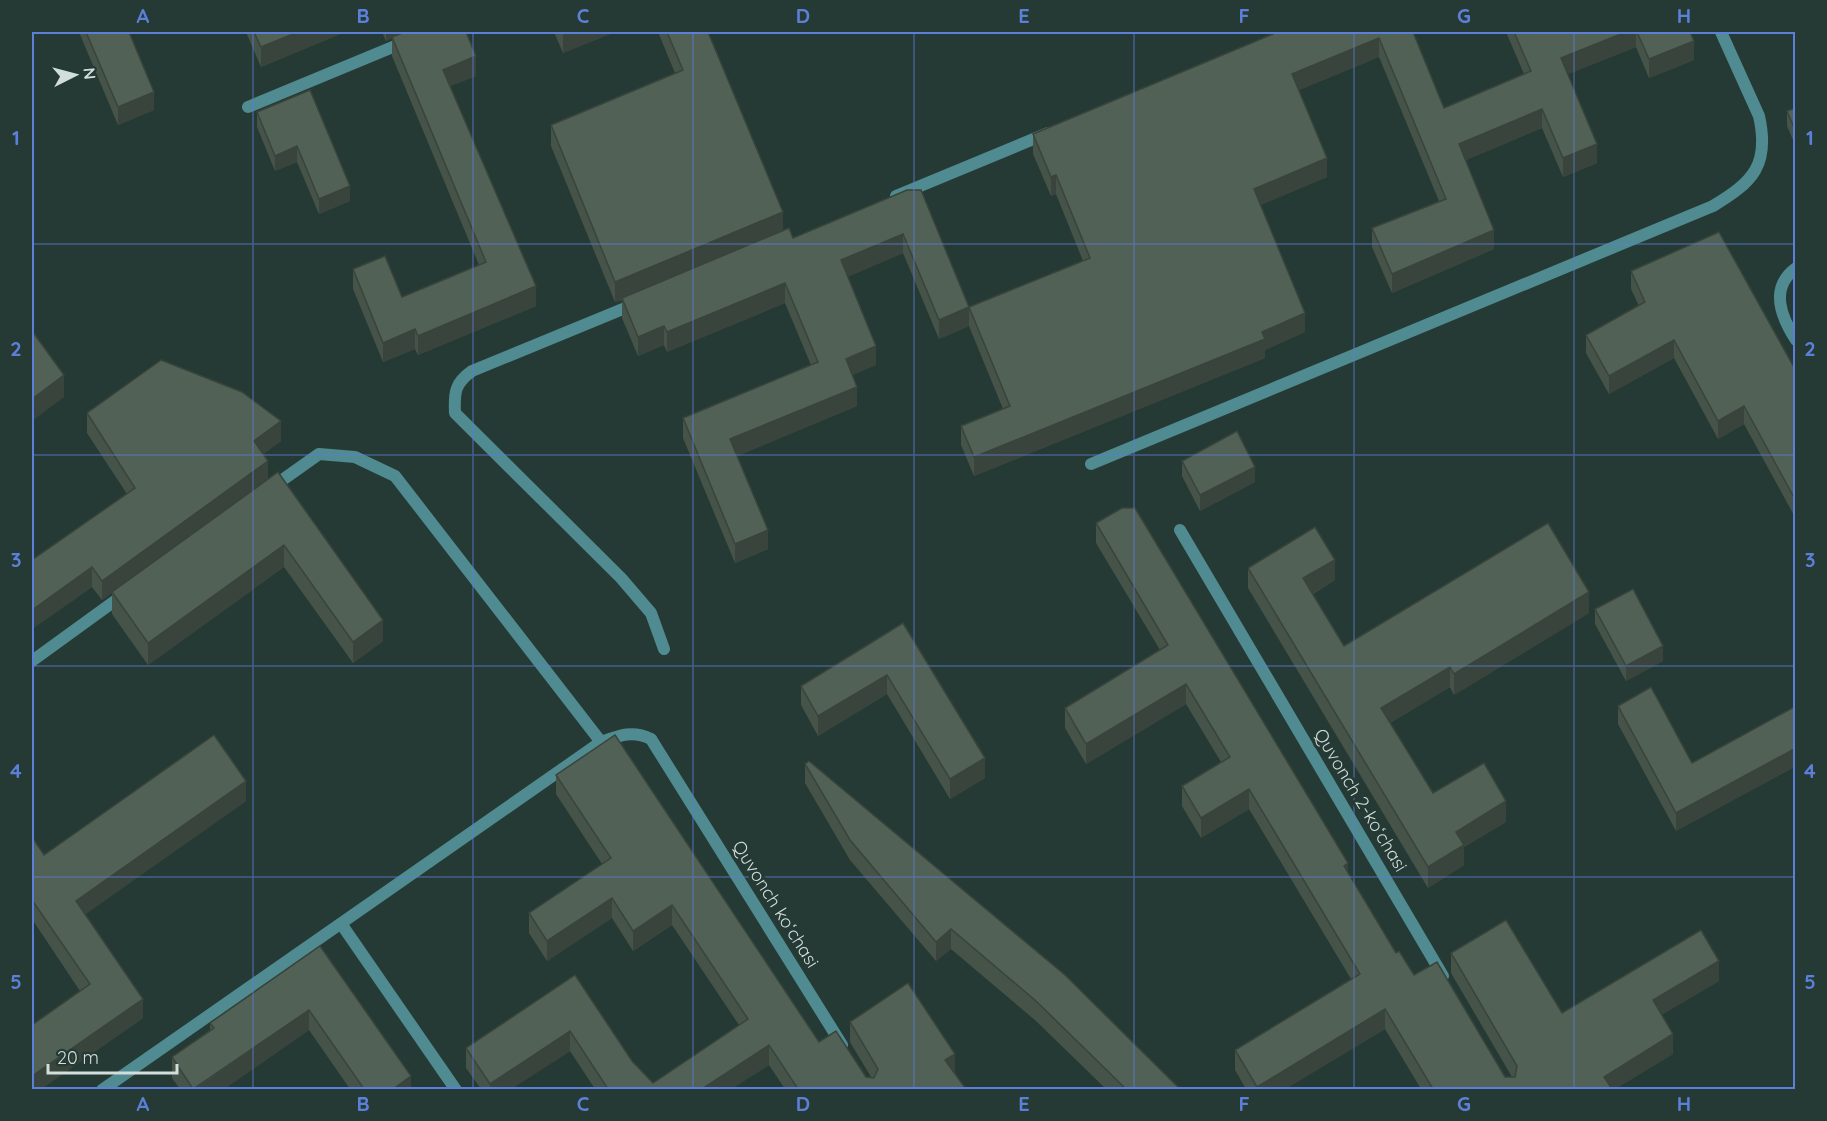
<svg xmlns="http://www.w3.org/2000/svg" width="1827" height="1121" font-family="Quicksand,sans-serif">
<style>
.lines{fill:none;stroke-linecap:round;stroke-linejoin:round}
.service{stroke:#4f8b90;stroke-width:12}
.minor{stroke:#4f8b90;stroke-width:12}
.wall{fill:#465349}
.shaded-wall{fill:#39443c}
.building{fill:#516155;stroke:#39443c;stroke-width:1.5}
.grid{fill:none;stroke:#5c80d9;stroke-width:1.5;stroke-opacity:0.55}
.labels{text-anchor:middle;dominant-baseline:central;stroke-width:6;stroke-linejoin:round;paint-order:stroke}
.street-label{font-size:18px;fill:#d2dedb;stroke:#263a35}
.neatline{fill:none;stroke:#5c80d9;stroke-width:2}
.grid-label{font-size:20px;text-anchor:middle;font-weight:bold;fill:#5c80d9}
</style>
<rect width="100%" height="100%" fill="#263a35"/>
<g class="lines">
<!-- service -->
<g class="service">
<polyline points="342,925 456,1090"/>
<path d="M102 1090 601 742C620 735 633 730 651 739"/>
</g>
<!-- minor -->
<g class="minor">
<polyline points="248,107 429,32"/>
<polyline points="896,196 1048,133"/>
<path d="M1796 268C1769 288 1781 317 1796 340"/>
<path d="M635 304 472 371C455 383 454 392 455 413L621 578 651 613 664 649"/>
<path d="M1091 464 1713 206C1753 182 1770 165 1759 116L1721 32"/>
<polyline points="271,488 319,454 355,457 395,476 601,742"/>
<polyline points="1180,530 1443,976"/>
<polyline points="32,661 123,595"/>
<polyline points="651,739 842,1045"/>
</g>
</g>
<!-- wall -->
<g class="wall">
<polygon points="79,32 129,32 154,110 118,125"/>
<polygon points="246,32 345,32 261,67"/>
<polygon points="382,32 466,32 476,76 450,86 536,306 418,355 415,349 383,362 353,289 353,269 402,297 479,265 392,56 392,38 386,41"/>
<polygon points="554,32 615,32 563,53"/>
<polygon points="658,32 708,32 783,231 793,238 907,190 969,307 1083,261 1056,194 1051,196 1033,154 1033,134 1270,35 1270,32 1413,32 1444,108 1524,74 1506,32 1690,32 1694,60 1649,78 1636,47 1568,74 1597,163 1563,177 1542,128 1466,160 1494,249 1392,293 1372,247 1372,228 1439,201 1379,57 1299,90 1327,177 1260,205 1305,332 1265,350 1265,358 974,476 961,445 961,426 1003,409 969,326 939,339 903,253 847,277 876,365 852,375 857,406 737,456 768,549 735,563 683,438 683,418 811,365 785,303 667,352 664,345 638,356 622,318 622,300 615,302 551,146 551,125 675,73"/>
<polygon points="310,90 350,201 319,214 297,162 275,171 257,127 257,112"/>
<polygon points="1796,108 1796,147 1787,126 1787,111"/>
<polygon points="1631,271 1796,371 1796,519 1744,424 1718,439 1674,358 1609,394 1586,353 1586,335 1639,306 1631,289"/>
<polygon points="87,413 281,441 263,454 268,479 383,641 353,663 284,567 148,665 112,614 112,593 102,600 92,587 32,629 127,494 87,433"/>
<polygon points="1182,461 1255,482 1200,511 1182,476"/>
<polygon points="1096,523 1348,874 1396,953 1414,975 1505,1077 1512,1077 1451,973 1451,953 1562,1013 1719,981 1661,1015 1673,1054 1615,1089 1421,1089 1385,1029 1285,1089 1246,1089 1235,1070 1235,1050 1351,979 1249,809 1201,838 1182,806 1182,786 1221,762 1186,704 1086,764 1065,728 1065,708 1160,650 1096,543"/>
<polygon points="1248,568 1335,580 1313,594 1344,646 1589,613 1454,695 1450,687 1390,723 1433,793 1506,822 1464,847 1464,865 1428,888 1248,588"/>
<polygon points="1595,609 1663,661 1626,681 1595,624"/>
<polygon points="903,623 985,778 950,799 887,694 818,736 801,705 801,686"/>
<polygon points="1618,706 1692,763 1796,706 1796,766 1676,831 1618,724"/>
<polygon points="805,764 1180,1089 1106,1089 1036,1021 951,949 936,961 850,860 805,783"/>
<polygon points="556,775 819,1042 866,1077 871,1077 850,1042 850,1022 955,1074 966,1089 785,1089 769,1065 731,1089 595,1089 570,1051 511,1089 481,1089 466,1068 466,1048 575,975 632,1061 653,1083 739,1025 672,925 633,951 612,918 547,961 529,933 529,913 602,864 556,794"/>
<polygon points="246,801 85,914 143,1018 41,1089 32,1089 80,991 32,919 32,837 44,855"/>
<polygon points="320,946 411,1089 350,1089 309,1030 224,1089 180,1089 172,1078 172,1057 210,1030 210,1023"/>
</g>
<!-- shaded-wall -->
<g class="shaded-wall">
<polygon points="298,32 345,32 261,67 261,47"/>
<polygon points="386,32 409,32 386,41"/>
<polygon points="566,32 615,32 563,53 563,33"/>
<polygon points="1626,32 1636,32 1636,47 1561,77 1561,58"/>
<polygon points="1379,38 1379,57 1292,93 1292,74"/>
<polygon points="1694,41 1694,60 1649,78 1649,59"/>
<polygon points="476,56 476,76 443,89 443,70"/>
<polygon points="154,92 154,110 118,125 118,107"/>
<polygon points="1542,109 1542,128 1459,163 1459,144"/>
<polygon points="1597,144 1597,163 1563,177 1563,158"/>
<polygon points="297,146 297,162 275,171 275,156"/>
<polygon points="1327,158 1327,177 1254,208 1254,189"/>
<polygon points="1056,175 1056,194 1051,196 1051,177"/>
<polygon points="350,186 350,201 319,214 319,199"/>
<polygon points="783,212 783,233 615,302 615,282"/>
<polygon points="1494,230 1494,249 1392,293 1392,274"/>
<polygon points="903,234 903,253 841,280 841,260"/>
<polygon points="785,283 785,303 667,352 667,332"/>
<polygon points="536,286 536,306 418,355 418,336"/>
<polygon points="969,307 969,326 939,339 939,320"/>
<polygon points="1305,313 1305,332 1265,350 1265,358 974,476 974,457"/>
<polygon points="664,326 664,345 638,356 638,337"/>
<polygon points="415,329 415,349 383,362 383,343"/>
<polygon points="1674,340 1674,358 1609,394 1609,376"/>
<polygon points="876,346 876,365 846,378 846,359"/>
<polygon points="64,375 64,397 32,421 32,399"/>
<polygon points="857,387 857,406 730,459 730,439"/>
<polygon points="1744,406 1744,424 1718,439 1718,421"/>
<polygon points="281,421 281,441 254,461 254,441"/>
<polygon points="268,461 268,481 102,600 102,581"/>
<polygon points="1255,467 1255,482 1200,511 1200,495"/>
<polygon points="768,530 768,549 735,563 735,544"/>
<polygon points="284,545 284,567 148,665 148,643"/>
<polygon points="1335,560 1335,580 1303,599 1303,578"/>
<polygon points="92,567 92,587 32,629 32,610"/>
<polygon points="1589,592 1589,613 1454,695 1454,674"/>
<polygon points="383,620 383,641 353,663 353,642"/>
<polygon points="1663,646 1663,661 1626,681 1626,666"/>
<polygon points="1450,667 1450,687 1381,728 1381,708"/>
<polygon points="887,675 887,694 818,736 818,716"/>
<polygon points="1186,684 1186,704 1086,764 1086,744"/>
<polygon points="1796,748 1796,766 1676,831 1676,813"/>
<polygon points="985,758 985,778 950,799 950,779"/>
<polygon points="246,781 246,801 76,921 76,901"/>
<polygon points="1249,789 1249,809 1201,838 1201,818"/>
<polygon points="1506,801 1506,822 1464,847 1464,865 1428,888 1428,867 1456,832"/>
<polygon points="1348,863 1348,883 1344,866"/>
<polygon points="612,898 612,918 547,961 547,941"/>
<polygon points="672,905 672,925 633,951 633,931"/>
<polygon points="951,929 951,949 936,961 936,942"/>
<polygon points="1719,961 1719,981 1653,1020 1653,1000"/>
<polygon points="143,999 143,1018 41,1089 32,1089 32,1076"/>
<polygon points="1385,1009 1385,1029 1285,1089 1257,1089 1257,1087"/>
<polygon points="309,1010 309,1030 224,1089 195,1089"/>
<polygon points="570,1031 570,1051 511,1089 490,1089 490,1084"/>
<polygon points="1673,1034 1673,1054 1615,1089 1604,1089 1604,1077"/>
<polygon points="769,1045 769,1065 731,1089 702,1089"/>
<polygon points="955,1054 955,1073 945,1060"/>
<polygon points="411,1076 411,1089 393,1089"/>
</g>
<!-- building -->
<g class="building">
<polygon points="86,32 129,32 154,92 118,107"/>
<polygon points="254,32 298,32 261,47"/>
<polygon points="405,32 466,32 476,56 443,70 536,286 418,336 415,329 383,343 353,269 385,256 402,297 486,262 392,37"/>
<polygon points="667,32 708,32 783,212 615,282 551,125 683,70"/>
<polygon points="1272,32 1413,32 1444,108 1531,71 1514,32 1626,32 1561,58 1597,144 1563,158 1542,109 1459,144 1494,230 1392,274 1372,228 1446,199 1379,38 1292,74 1327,158 1254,189 1305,313 1262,332 1265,339 974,457 961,426 1010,406 969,307 1090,258 1056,175 1051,177 1033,134 1273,34"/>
<polygon points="1637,32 1690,32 1694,41 1649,59"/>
<polygon points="310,90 350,186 319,199 297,146 275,156 257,112"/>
<polygon points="1796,108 1796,132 1787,111"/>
<polygon points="907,190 921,190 969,307 939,320 903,234 841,260 876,346 846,359 857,387 730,439 768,530 735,544 683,418 818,362 785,283 667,332 664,326 638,337 622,298 789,228 793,238"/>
<polygon points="1719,232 1796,371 1796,501 1744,406 1718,421 1674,340 1609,376 1586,335 1645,302 1631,271"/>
<polygon points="32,331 64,375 32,399"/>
<polygon points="161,360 242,392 281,421 254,441 268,461 102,581 92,567 32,610 32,560 135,488 87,413"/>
<polygon points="1237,431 1255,467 1200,495 1182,461"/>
<polygon points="278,472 383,620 353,642 284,545 148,643 112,592"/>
<polygon points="1122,508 1135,508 1348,863 1344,866 1396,953 1399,951 1414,975 1437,962 1505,1077 1515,1077 1517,1066 1451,953 1506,920 1562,1013 1701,930 1719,961 1653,1000 1673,1034 1604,1077 1612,1089 1433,1089 1385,1009 1257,1087 1235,1050 1360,974 1249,789 1201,818 1182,786 1230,757 1186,684 1086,744 1065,708 1168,645 1096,523"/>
<polygon points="1548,523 1589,592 1454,674 1450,667 1381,708 1433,793 1484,763 1506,801 1456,832 1464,845 1428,867 1248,568 1315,527 1335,560 1303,578 1344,646"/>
<polygon points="1633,589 1663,646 1626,666 1595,609"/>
<polygon points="903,623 985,758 950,779 887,675 818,716 801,686"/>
<polygon points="1651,687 1692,763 1796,706 1796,748 1676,813 1618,706"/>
<polygon points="214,735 246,781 76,901 143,999 32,1076 32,1025 90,984 32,900 32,837 44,855"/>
<polygon points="615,735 819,1042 836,1031 866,1077 874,1078 878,1069 850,1022 908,983 955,1054 945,1060 966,1089 798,1089 769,1045 702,1089 608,1089 570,1031 490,1084 466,1048 575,975 632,1061 653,1083 748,1019 672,905 633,931 612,898 547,941 529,913 611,858 556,775"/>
<polygon points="809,761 1065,975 1180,1089 1126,1089 1036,1001 951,929 936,942 850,840 805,764"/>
<polygon points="320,946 411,1076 393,1089 364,1089 309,1010 193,1089 172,1057 214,1028 210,1023"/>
</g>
<!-- grid -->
<path class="grid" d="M253 32V1090M473 32V1090M693 32V1090M914 32V1090M1134 32V1090M1354 32V1090M1574 32V1090M32 244H1796M32 455H1796M32 666H1796M32 877H1796"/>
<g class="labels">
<!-- street labels -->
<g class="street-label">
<text transform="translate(1361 800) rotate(59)">Quvonch 2-koʻchasi</text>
<text transform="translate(776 904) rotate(58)">Quvonch koʻchasi</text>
</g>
</g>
<!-- border -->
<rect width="1827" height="1121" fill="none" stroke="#263a35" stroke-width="66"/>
<!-- north arrow -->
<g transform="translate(75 75) rotate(84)" stroke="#263a35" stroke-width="4.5" paint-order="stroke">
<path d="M0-4.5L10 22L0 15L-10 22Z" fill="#d2dedb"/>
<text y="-9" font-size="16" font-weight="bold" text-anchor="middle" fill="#d2dedb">N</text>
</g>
<!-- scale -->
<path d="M48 1064v9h129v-9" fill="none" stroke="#d2dedb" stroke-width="3"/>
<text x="57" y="1064" font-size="18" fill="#d2dedb" stroke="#263a35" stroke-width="4.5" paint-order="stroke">20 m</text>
<rect x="33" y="33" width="1761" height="1055" class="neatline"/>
<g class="grid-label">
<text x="143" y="23">A</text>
<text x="363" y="23">B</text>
<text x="583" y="23">C</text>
<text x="803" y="23">D</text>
<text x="1024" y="23">E</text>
<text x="1244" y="23">F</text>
<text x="1464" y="23">G</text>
<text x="1684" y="23">H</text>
<text x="16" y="145">1</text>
<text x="1810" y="145">1</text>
<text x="16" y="356">2</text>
<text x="1810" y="356">2</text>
<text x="16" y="567">3</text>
<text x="1810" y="567">3</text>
<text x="16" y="778">4</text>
<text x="1810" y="778">4</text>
<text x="16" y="989">5</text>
<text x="1810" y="989">5</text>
<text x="143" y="1111">A</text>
<text x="363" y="1111">B</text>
<text x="583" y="1111">C</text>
<text x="803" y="1111">D</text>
<text x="1024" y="1111">E</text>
<text x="1244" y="1111">F</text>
<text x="1464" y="1111">G</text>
<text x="1684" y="1111">H</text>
</g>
</svg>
